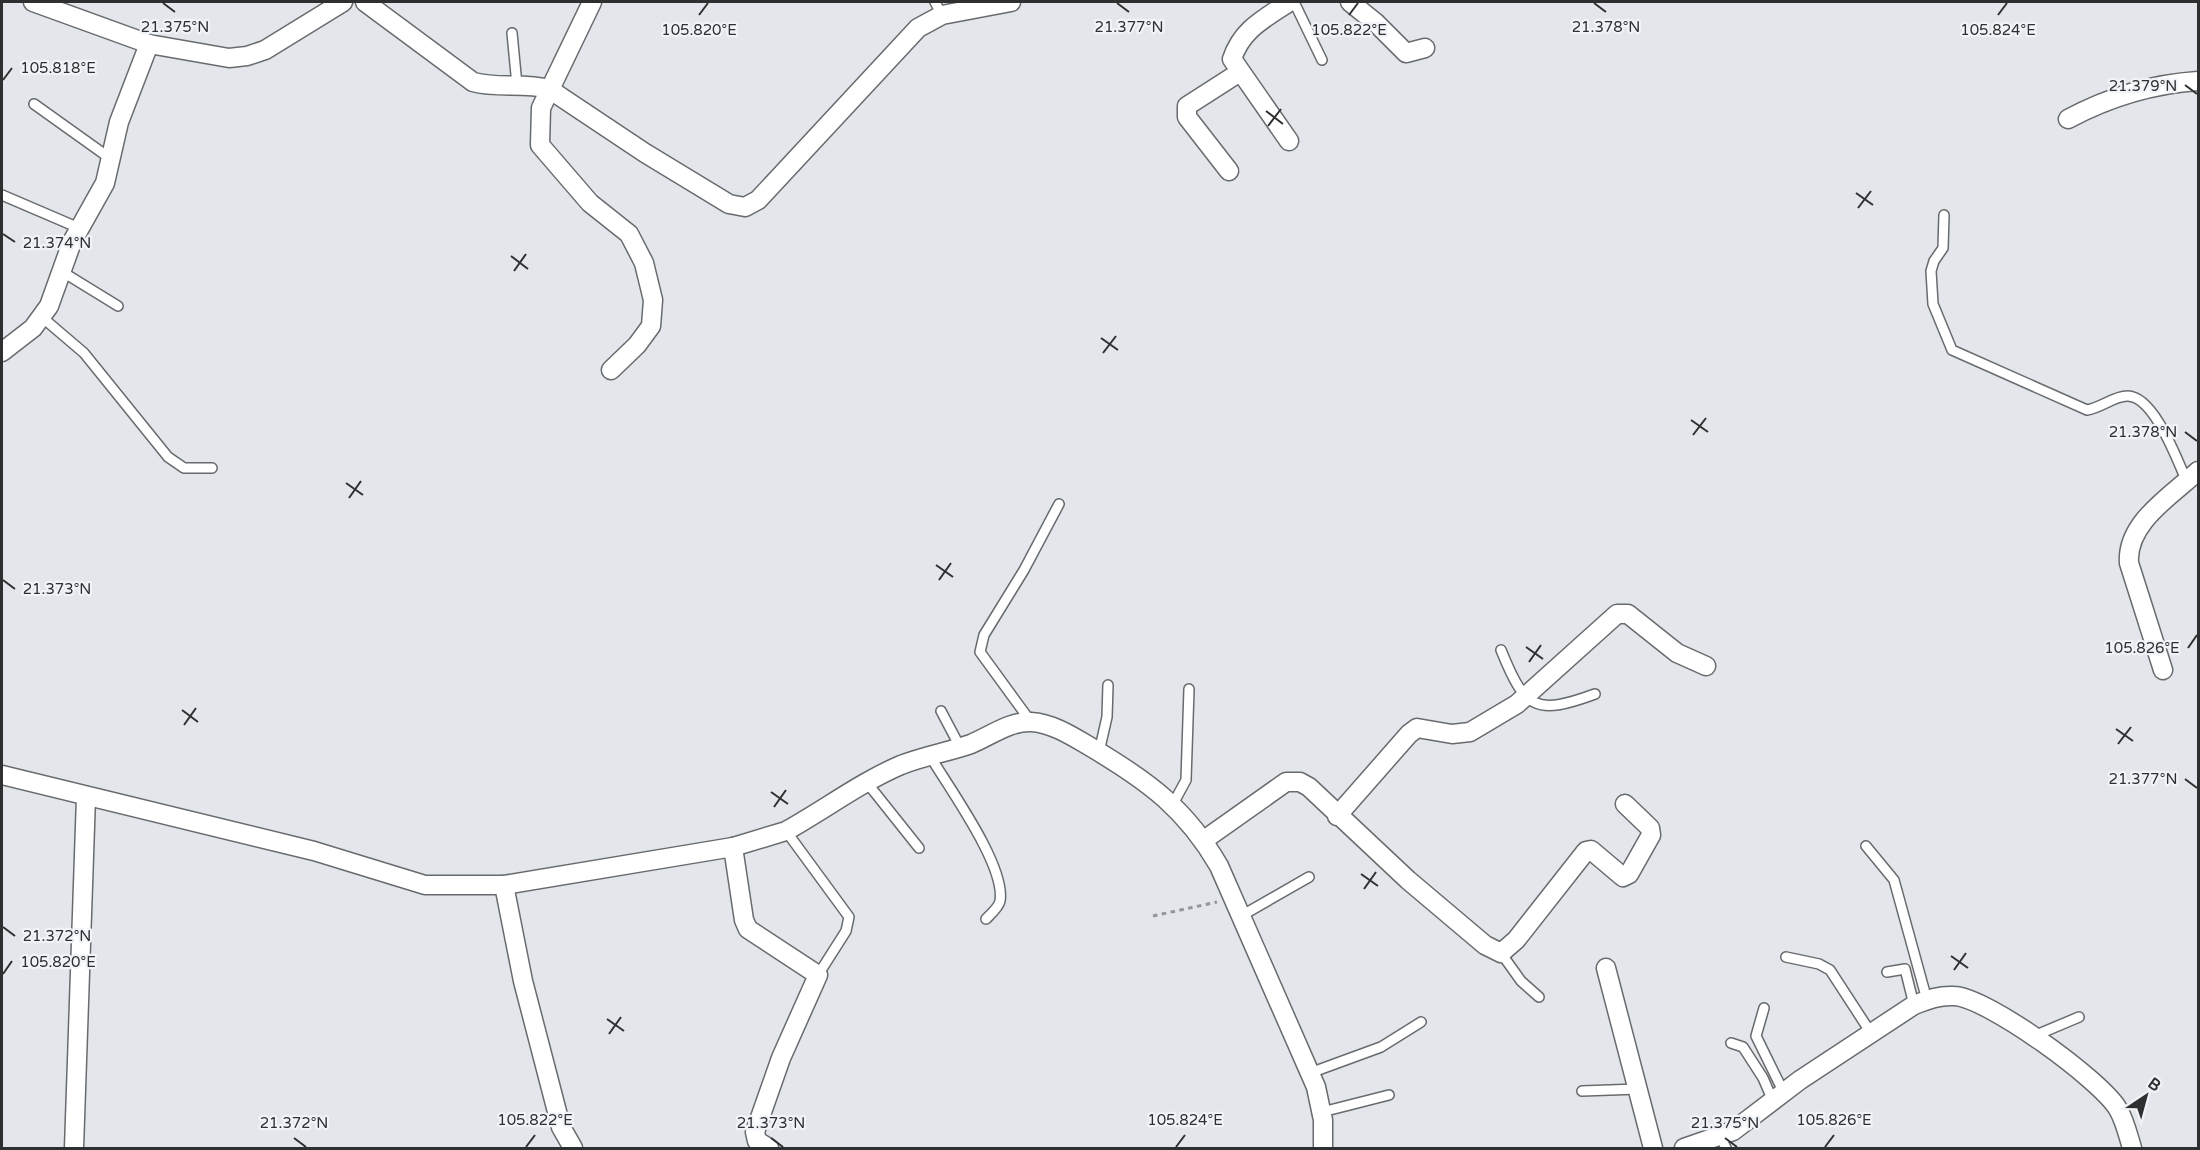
<svg xmlns="http://www.w3.org/2000/svg" width="2200" height="1150" font-family="'Varela Round',sans-serif">
<style>
.lines{fill:none;stroke-linecap:round;stroke-linejoin:round}
.service-casing{stroke:#686b6e;stroke-width:12}
.minor-casing{stroke:#686b6e;stroke-width:21}
.path{stroke:#939598;stroke-width:3;stroke-dasharray:4.5 4.5;stroke-linecap:butt}
.service{stroke:#fff;stroke-width:9}
.minor{stroke:#fff;stroke-width:18}
.ticks{fill:none;stroke:#2e2f30;stroke-width:2}
.ticks-label{font-size:15px;text-anchor:middle;fill:#2e2f30;stroke:#f0f4f8;stroke-width:4.5;stroke-linejoin:round;paint-order:stroke}
</style>
<rect width="100%" height="100%" fill="#e3e6ea"/>
<g class="lines">
<defs>
<g id="service">
<polyline points="935,2 942,15"/>
<polyline points="1294,2 1322,60"/>
<polyline points="512,33 517,85"/>
<polyline points="34,104 111,159"/>
<polyline points="2,195 79,228"/>
<path d="M1944 215 1943 248 1934 261 1931 271 1933 304 1952 350 2087 410C2101 408 2114 396 2127 396 2154 395 2178 462 2187 482"/>
<polyline points="61,271 118,306"/>
<polyline points="43,318 84,353 168,457 184,468 212,468"/>
<path d="M1501 650C1525 709 1535 716 1595 694"/>
<polyline points="941,711 960,747"/>
<polyline points="1031,722 980,652 984,635 1024,570 1059,504"/>
<polyline points="1099,752 1107,717 1108,685"/>
<path d="M930 756C949 788 1006 866 1000 901 999 907 991 914 986 919"/>
<polyline points="868,784 919,848"/>
<polyline points="1173,804 1186,780 1189,689"/>
<polyline points="786,831 849,917 846,931 818,975"/>
<polyline points="1866,846 1894,880 1927,1000"/>
<polyline points="1241,916 1309,877"/>
<polyline points="1501,953 1521,981 1539,997"/>
<polyline points="1786,957 1819,964 1830,970 1871,1033"/>
<polyline points="1887,972 1905,969 1914,1005"/>
<polyline points="1764,1008 1756,1036 1784,1093"/>
<polyline points="2034,1036 2079,1017"/>
<polyline points="1731,1043 1743,1047 1763,1078 1773,1101"/>
<polyline points="1310,1073 1381,1047 1421,1022"/>
<polyline points="1582,1091 1638,1089"/>
<polyline points="1322,1112 1389,1095"/>
<polyline points="1720,1136 1726,1148"/>
</g>
<g id="minor">
<polyline points="33,2 149,44 229,58 247,56 265,50 343,2"/>
<path d="M365 2 473 82C498 89 524 82 549 89L645 153 729 204 745 207 758 200 918 28 942 15 1011 2"/>
<polyline points="592,2 541,108 540,145 590,203 629,234 644,263 653,300 651,326 637,345 611,370"/>
<polyline points="1350,2 1376,23 1406,53 1425,48"/>
<path d="M2068 119C2109 97 2153 84 2198 81"/>
<path d="M1289 141 1232 59C1242 29 1264 19 1289 2"/>
<polyline points="1229,171 1187,117 1187,106 1240,72"/>
<polyline points="2,352 33,328 49,306 72,242 105,183 119,122 149,44"/>
<path d="M2163 670 2129 563C2126 523 2171 496 2198 471"/>
<path d="M2 775 314 851 425 885H504L733 847 786 831C824 810 861 782 901 765 924 756 948 752 971 744 990 736 1010 721 1031 722 1053 723 1075 738 1094 749 1149 782 1186 809 1219 866L1316 1087 1323 1120V1148"/>
<polyline points="1337,816 1409,734 1417,728 1452,734 1470,732 1517,704 1617,614 1628,614 1677,653 1706,666"/>
<polyline points="1204,840 1286,782 1300,782 1309,787 1408,880 1485,945 1501,953 1516,940 1586,851 1591,850 1623,877 1629,874 1651,835 1650,828 1625,804"/>
<polyline points="733,847 744,920 748,929 818,975 781,1058 755,1132 757,1141 769,1148"/>
<polyline points="504,885 523,981 561,1127 573,1148"/>
<polyline points="1606,968 1653,1148"/>
<polyline points="74,1148 86,797"/>
<path d="M1684 1148 1733 1131 1800 1080 1914 1005C1927 1000 1939 995 1954 996 1987 997 2101 1080 2118 1109 2125 1121 2128 1135 2132 1148"/>
</g>
</defs>
<!-- service casing -->
<use href="#service" class="service-casing"/>
<!-- minor casing -->
<use href="#minor" class="minor-casing"/>
<!-- path -->
<polyline class="path" points="1153,916 1217,902"/>
<!-- service -->
<use href="#service" class="service"/>
<!-- minor -->
<use href="#minor" class="minor"/>
</g>
<!-- ticks -->
<path class="ticks" d="M163 3 175 12M1117 3 1129 12M1594 3 1606 12M699 15 708 3M1349 15 1358 3M1998 15 2007 3M3 80 12 68M2185 85 2197 94M1266 111 1283 124M1268 126 1281 109M1856 193 1873 205M1858 208 1871 191M3 234 15 242M511 256 528 269M514 271 526 254M1101 338 1118 350M1103 353 1116 336M1691 420 1708 432M2185 432 2197 441M1693 435 1706 418M346 483 363 495M349 498 361 481M936 565 953 577M3 580 15 589M939 580 951 563M1526 647 1543 659M2188 648 2197 635M1529 662 1541 645M182 710 198 722M184 725 196 708M2116 729 2133 741M2118 744 2131 727M2185 779 2197 788M771 792 788 804M774 807 786 790M1361 874 1378 886M1364 889 1376 872M3 927 15 936M1951 956 1968 968M1954 970 1966 953M3 974 12 961M607 1019 624 1031M609 1034 621 1017M294 1138 306 1147M771 1138 783 1147M1725 1138 1737 1147M526 1147 535 1135M1176 1147 1185 1135M1825 1147 1834 1135"/>
<g class="ticks-label">
<text x="175" y="32">21.375°N</text>
<text x="1129" y="32">21.377°N</text>
<text x="1606" y="32">21.378°N</text>
<text x="699" y="35">105.820°E</text>
<text x="1349" y="35">105.822°E</text>
<text x="1998" y="35">105.824°E</text>
<text x="58" y="73">105.818°E</text>
<text x="2143" y="91">21.379°N</text>
<text x="57" y="248">21.374°N</text>
<text x="2143" y="437">21.378°N</text>
<text x="57" y="594">21.373°N</text>
<text x="2142" y="653">105.826°E</text>
<text x="2143" y="784">21.377°N</text>
<text x="57" y="941">21.372°N</text>
<text x="58" y="967">105.820°E</text>
<text x="535" y="1125">105.822°E</text>
<text x="1185" y="1125">105.824°E</text>
<text x="1834" y="1125">105.826°E</text>
<text x="294" y="1128">21.372°N</text>
<text x="771" y="1128">21.373°N</text>
<text x="1725" y="1128">21.375°N</text>
</g>
<!-- border -->
<rect width="2200" height="1150" fill="none" stroke="#2e2f30" stroke-width="6"/>
<!-- north arrow -->
<g transform="translate(2146 1096) rotate(36)" stroke="#f0f4f8" stroke-width="4.5" paint-order="stroke">
<path d="M0-4.5L10 22L0 15L-10 22Z" fill="#2e2f30"/>
<text y="-9" font-size="16" font-weight="bold" text-anchor="middle" fill="#2e2f30">B</text>
</g>
</svg>
